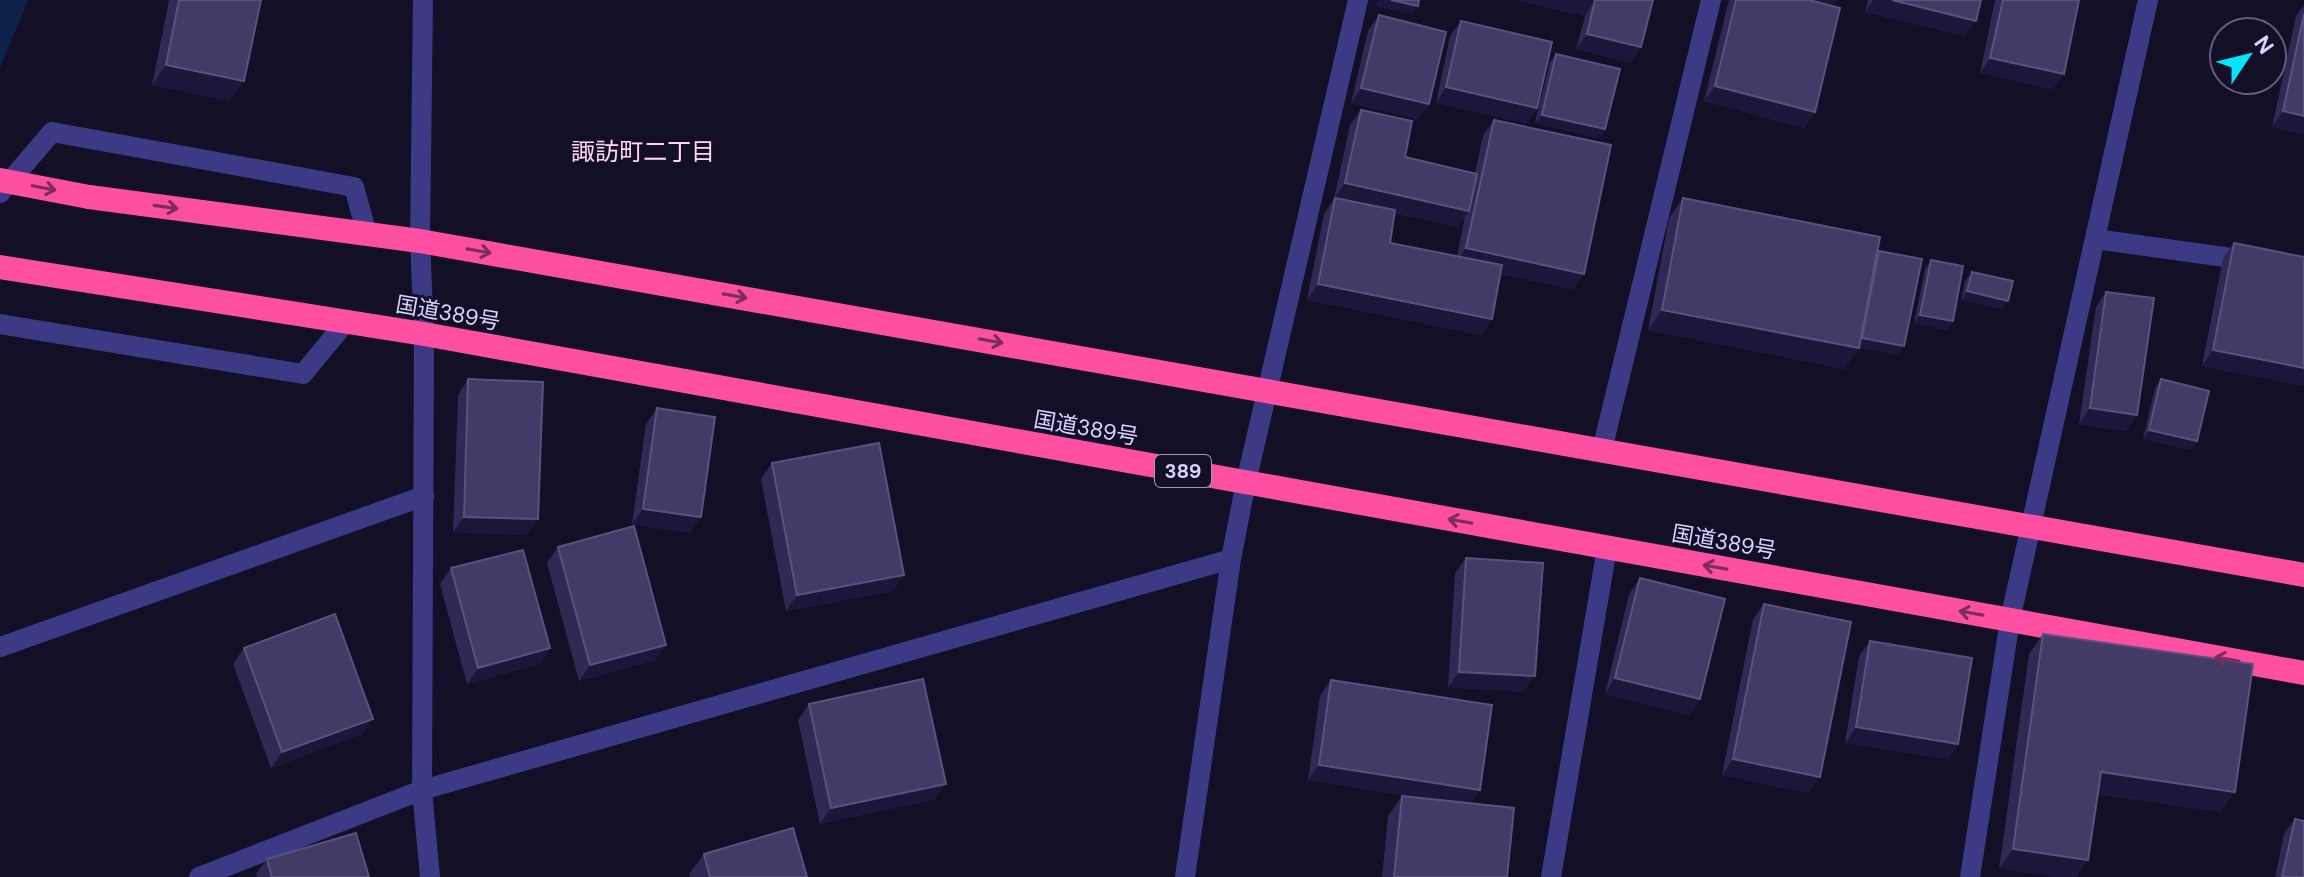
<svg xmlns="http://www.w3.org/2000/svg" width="2304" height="877" font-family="'DM Sans','Noto Sans JP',sans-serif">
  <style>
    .water { fill: #0c2248 }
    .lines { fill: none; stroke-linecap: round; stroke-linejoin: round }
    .minor { stroke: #3d3a85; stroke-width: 20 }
    .highway { stroke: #ff4fa3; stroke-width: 24 }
    .highway-bridge { stroke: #ff4fa3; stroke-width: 24 }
    .wall { fill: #312854; fill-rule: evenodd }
    .shaded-wall { fill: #1d163a }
    .building { fill: #433a66; stroke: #5a527e; stroke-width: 2 }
    .oneway { stroke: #7d2c5e }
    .labels { text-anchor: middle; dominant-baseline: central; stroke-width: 6; stroke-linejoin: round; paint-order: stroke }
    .shield { fill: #130f26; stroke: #9e99be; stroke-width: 2 }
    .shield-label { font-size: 20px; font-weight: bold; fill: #d9d4ff }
    .street-label { font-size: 22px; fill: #d9d4ff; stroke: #130f26 }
    .neighbourhood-label { font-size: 24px; fill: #ffd6f0; stroke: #130f26 }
  </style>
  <rect width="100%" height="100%" fill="#130f26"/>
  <path class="water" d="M0,0h28l-28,68z"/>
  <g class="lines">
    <path class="minor" d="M423,0l-3,241 4,93 -2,456 8,87
      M0,193l52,-61 302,55 13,47
      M2095,239l209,29
      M0,324l303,50 42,-51
      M1602,450l109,-450
      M0,647l424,-151
      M199,877l223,-87 809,-231
      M1185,877l46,-318 15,-77 112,-482
      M1551,877l56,-329
      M1970,877l40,-257 138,-620"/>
    <path class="highway" d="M89,197l331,44 1884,334
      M0,267l424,67 1880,339"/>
    <path class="highway-bridge" d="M0,180l89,17"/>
  </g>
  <path class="wall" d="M169,0h92l-31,101 -78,-16z
    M1518,0h135l-12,47 -11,16 -54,-14 9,-33z
    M1729,0h109l-5,6 -18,106 -11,16 -100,-27z
    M1868,0h113l-16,36 -100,-24z
    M1995,0h84l-26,89 -73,-16z
    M2304,5v129l-32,-7 24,-111z
    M1379,15l50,89 -11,15 -67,-16 17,-72z
    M1461,21l76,87 -11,15 -90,-20 14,-67z
    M1556,54l49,75 -6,9 -64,-15 15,-61z
    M1361,110l44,47 70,16 8,-38 11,-15 90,154 -11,15 -72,-15 -9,45 -11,16 -174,-35 17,-86 10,-15 16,-74zM1395,213l63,14 7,-11 -8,40 -67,-13z
    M1683,198l194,55 27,93 -6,9 -39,-8 -15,22 -196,-39 21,-112z
    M2234,243l70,14v129l-102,-20 21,-108z
    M1931,260l22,61 -6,9 -33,-7 11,-54z
    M1972,272l30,37 -41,-9 4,-19z
    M2106,292l20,139 -47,-7 17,-117z
    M468,379l59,156 -74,-3 5,-137z
    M2161,379l30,71 -48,-11 12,-51z
    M657,408l33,125 -58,-9 14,-100z
    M772,463l132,112 -11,16 -107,20 -25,-132z
    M558,547l97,113 -76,21 -32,-118z
    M1466,558l58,134 -76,-5 7,-114z
    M451,568l99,80 -10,16 -73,20 -27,-100z
    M1640,578l60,121 -11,16 -84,-21 24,-100z
    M1764,604l45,189 -87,-18 31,-156z
    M2043,634l178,178 -123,-18 -99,75 30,-215z
    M1870,641l88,103 -11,15 -102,-16 14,-87z
    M244,648l118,86 -91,34 -38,-104z
    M1331,680l139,123 37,74h-125l6,-61 14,-20 15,1 -109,-17 12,-84z
    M809,704l126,95 -115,25 -22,-104z
    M2295,819l9,58h-29l9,-43z
    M704,854l103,23h-117l-1,-3z
    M267,859l102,18h-112l-1,-3z"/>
  <path class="shaded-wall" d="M1379,0h12l27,6 -6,9 -38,-9z
    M1518,0h77l-10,16z
    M1807,0h31l-5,7z
    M1873,0h19l84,21 -11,15 -100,-24z
    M1587,34l54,13 -11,16 -54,-14z
    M1990,58l74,16 -11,15 -73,-16z
    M166,65l78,16 -14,20 -78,-16z
    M1715,86l100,26 -11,16 -100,-27z
    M1446,87l91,21 -11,15 -90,-20z
    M1361,88l68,16 -11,15 -67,-16z
    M2283,111l21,5v18l-32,-7z
    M1542,115l63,14 -6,9 -64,-15z
    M1345,183l124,28 -11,16 -124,-28z
    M1466,248l118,26 -11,15 -118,-25z
    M1318,284l174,35 -11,16 -174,-35z
    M1967,291l41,10 -6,8 -41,-9z
    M1662,310l197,38 -15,21 -196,-39z
    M1920,315l33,6 -6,9 -33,-7z
    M1862,338l42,8 -6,9 -42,-9z
    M2213,350l91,18v18l-102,-20z
    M2090,408l47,7 -11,16 -47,-7z
    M2149,430l48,11 -6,9 -48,-11z
    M643,509l58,8 -11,16 -58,-9z
    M464,517l74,2 -11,16 -74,-3z
    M904,575l-11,16 -107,20 11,-16z
    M666,645l-11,15 -76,21 11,-16z
    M550,648l-10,16 -73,20 11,-16z
    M1459,672l76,4 -11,16 -76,-5z
    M1615,678l85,21 -11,16 -84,-21z
    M373,719l-11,15 -91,34 11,-16z
    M1856,727l102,17 -11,15 -102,-16z
    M1733,759l87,18 -11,16 -87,-18z
    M1319,765l161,25 -11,15 -161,-25z
    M2101,772l134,20 -14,20 -134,-20z
    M946,784l-11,15 -115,25 11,-16z
    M2013,849l75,11 -12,17h-21l-56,-8z"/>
  <path class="building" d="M179,0h82l-17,81 -78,-16z
    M1391,0h28l-1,6z
    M1594,0h59l-12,47 -54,-13 8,-34z
    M1736,0h73l31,8 -25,104 -100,-26z
    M1892,0h89l-5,21z
    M2003,0h76l-15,74 -74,-16z
    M2304,14v102l-21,-5z
    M1379,15l67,17 -17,72 -68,-16z
    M1461,21l91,21 -15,66 -91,-21z
    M1556,54l64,15 -15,60 -63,-14z
    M1361,110l51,11 -7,36 72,17 -8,37 -124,-28z
    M1494,120l117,25 -27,129 -118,-26z
    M1335,198l60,12 -5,33 112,22 -10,54 -174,-35z
    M1683,198l197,39 -21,111 -197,-38z
    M2234,243l70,14v111l-91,-18z
    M1879,251l43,8 -18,87 -42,-8z
    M1931,260l32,6 -10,55 -33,-6z
    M1972,272l41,9 -5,20 -41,-10z
    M2106,292l48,6 -17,117 -47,-7z
    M468,379l75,3 -5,137 -74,-2z
    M2161,379l48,12 -12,50 -48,-11z
    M657,408l58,9 -14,100 -58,-8z
    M879,443l25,132 -107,20 -25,-132z
    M634,526l32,119 -76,20 -32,-118z
    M523,550l27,98 -72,20 -27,-100z
    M1466,558l77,5 -8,113 -76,-4z
    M1640,578l85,21 -25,100 -85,-21z
    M1764,604l87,18 -31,155 -87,-18z
    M335,614l38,105 -91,33 -38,-104z
    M2043,634l210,30 -18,128 -134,-20 -13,88 -75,-11z
    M1870,641l102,17 -14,86 -102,-17z
    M923,679l23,105 -115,24 -22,-104z
    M1331,680l161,25 -12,85 -161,-25z
    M1402,796l112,12 -7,69h-113z
    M2295,819l9,2v56h-22z
    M793,828l14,49h-97l-6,-23z
    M356,833l13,44h-97l-5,-18z"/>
  <defs><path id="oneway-shaft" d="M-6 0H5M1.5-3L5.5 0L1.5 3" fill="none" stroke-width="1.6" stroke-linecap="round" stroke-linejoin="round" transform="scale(2)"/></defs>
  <g class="oneway">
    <use href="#oneway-shaft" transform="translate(44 188) rotate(11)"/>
    <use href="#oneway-shaft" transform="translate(166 207) rotate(8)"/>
    <use href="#oneway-shaft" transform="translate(479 251) rotate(10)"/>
    <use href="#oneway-shaft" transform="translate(735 296) rotate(10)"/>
    <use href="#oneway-shaft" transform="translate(991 341) rotate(10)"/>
    <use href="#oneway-shaft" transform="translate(1460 521) rotate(-170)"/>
    <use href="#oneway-shaft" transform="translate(1715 567) rotate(-170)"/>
    <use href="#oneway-shaft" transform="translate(1971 613) rotate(-170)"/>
    <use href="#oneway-shaft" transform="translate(2227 659) rotate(-170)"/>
  </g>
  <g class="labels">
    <rect class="shield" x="1155" y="455" width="56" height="32" rx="6"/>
    <g class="shield-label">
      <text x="1183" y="471">389</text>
    </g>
    <g class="street-label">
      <text transform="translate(448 313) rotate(10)">国道389号</text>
      <text transform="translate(1086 428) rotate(10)">国道389号</text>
      <text transform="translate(1724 542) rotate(10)">国道389号</text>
    </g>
    <g class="neighbourhood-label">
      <text x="643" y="151">諏訪町二丁目</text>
    </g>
  </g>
  <g transform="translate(2248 56) rotate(55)"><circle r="38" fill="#130f26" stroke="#625e7d" stroke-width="2"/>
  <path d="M0-6L14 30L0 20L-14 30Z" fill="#00e5ff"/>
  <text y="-12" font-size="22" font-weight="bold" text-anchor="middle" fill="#d9d4ff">N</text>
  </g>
</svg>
